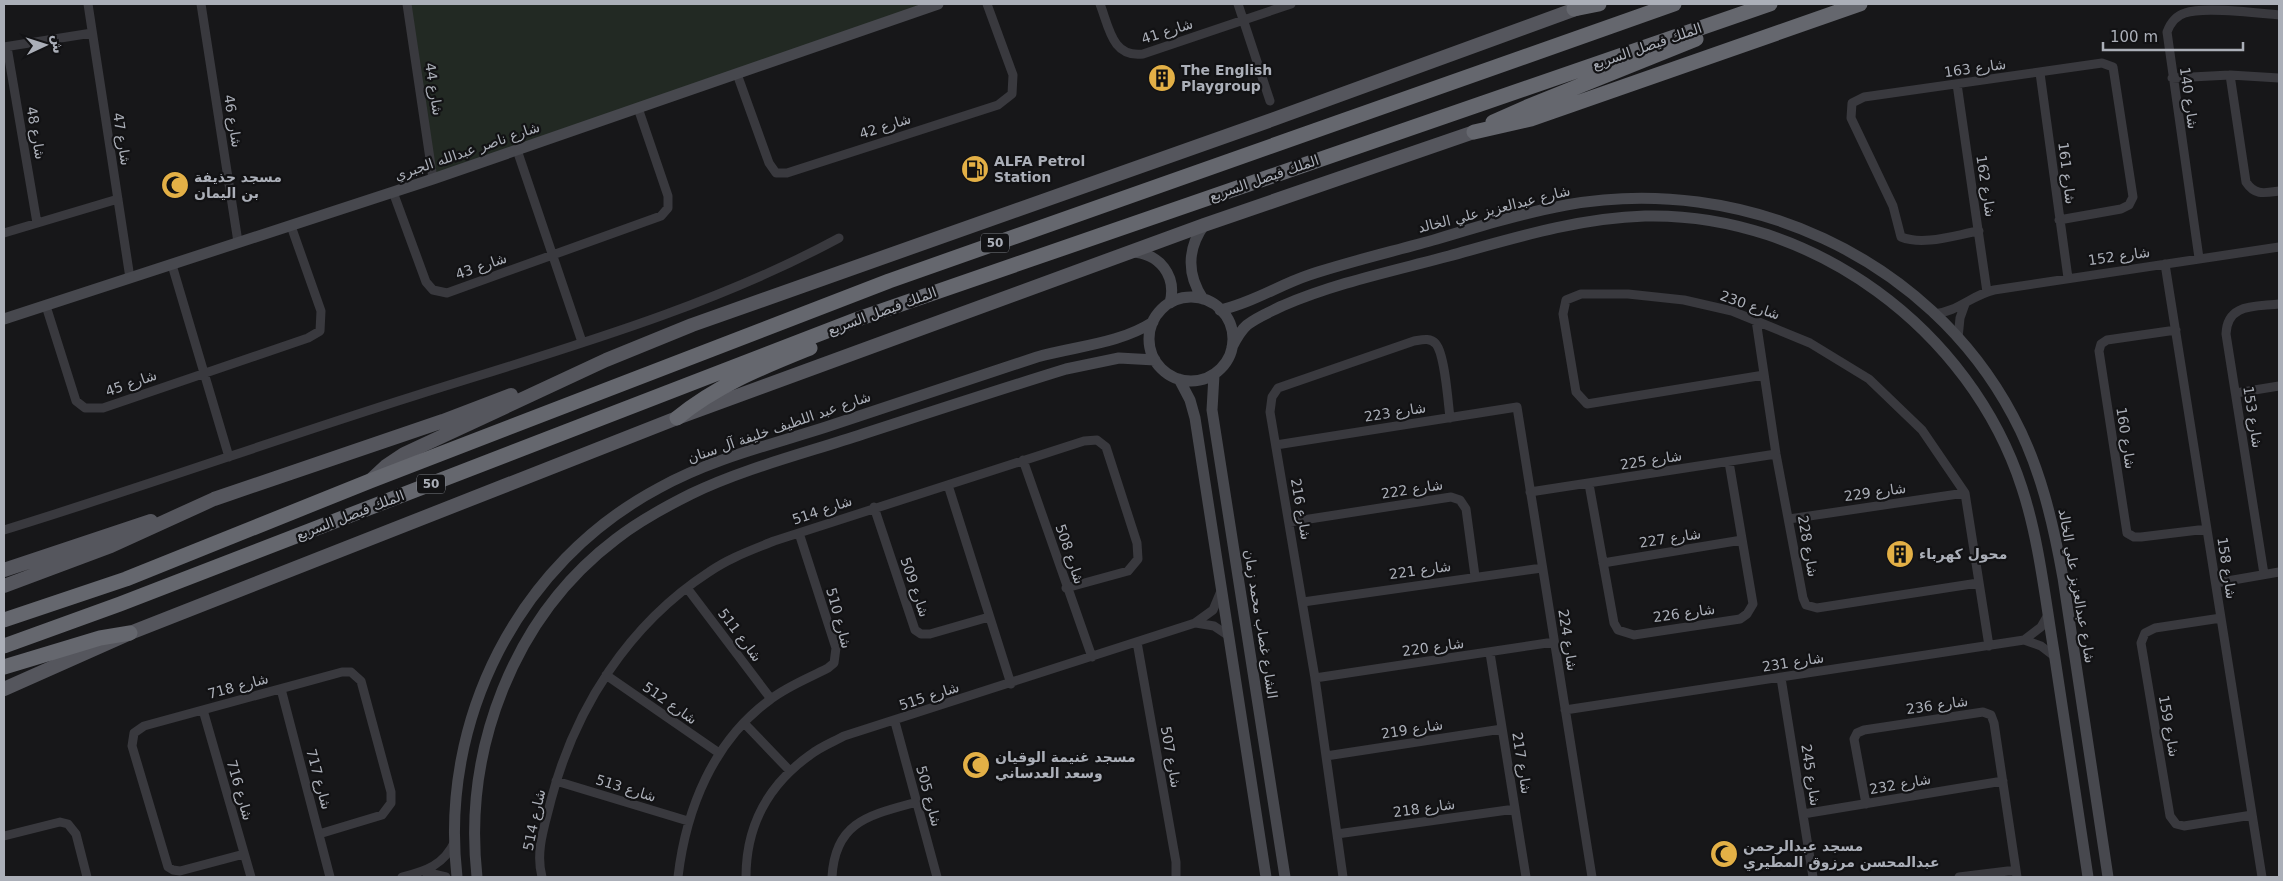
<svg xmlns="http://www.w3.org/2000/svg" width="2283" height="881" font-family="'DejaVu Sans','Noto Sans Arabic',sans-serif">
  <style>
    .green { fill: #222923 }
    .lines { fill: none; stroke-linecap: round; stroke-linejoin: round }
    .street { stroke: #39393e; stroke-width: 9 }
    .secondary { stroke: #47484e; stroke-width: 11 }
    .primary { stroke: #55565d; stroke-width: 14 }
    .highway { stroke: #65676e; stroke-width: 15 }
    .labels { text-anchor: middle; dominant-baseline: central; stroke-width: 4.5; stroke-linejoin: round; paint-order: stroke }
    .shield { fill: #121214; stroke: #7d8087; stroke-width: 1 }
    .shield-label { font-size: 12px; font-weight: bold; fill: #abafb8 }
    .street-label { font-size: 14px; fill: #abafb8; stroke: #121214 }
    .poi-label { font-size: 14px; font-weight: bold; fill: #abafb8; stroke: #121214; text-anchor: start }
  </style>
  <rect width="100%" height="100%" fill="#171719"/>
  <path class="green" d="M407,4h531l-505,175z"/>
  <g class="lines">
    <path class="street" d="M88,4l42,274
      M201,4l37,238
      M407,4l26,175
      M1100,4c9,23 12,54 43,50l148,-50
      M1238,4l32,97
      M4,47l88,-14
      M7,47l30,176
      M2040,73l28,205
      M737,74l32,89 7,10h11l211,-68 14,-11 1,-19 -26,-71
      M2230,75l16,107c9,14 19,11 33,9
      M2172,78l58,-3 49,3
      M1957,84l30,208
      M517,150l65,192
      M393,192l33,90 7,8 14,3 214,-77 7,-8v-12l-30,-88
      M1979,231c-24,4 -55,15 -78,6l-8,-31 -42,-88 1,-15 12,-6 238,-34 11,4 20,130 -4,8 -8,4 -62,11
      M4,233l114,-34
      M2199,258l-32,-226c3,-8 8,-16 18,-19 19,-7 73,0 94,2
      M2165,264l97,613
      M172,265l57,192
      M46,306l30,95 9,7h18l205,-70 12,-7 1,-20 -30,-85
      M1934,314c23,-2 38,-19 60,-24l285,-43
      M1756,320l20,134 27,144 3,7 11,3 161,-25
      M2176,330l-69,10 -6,4 -2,7 28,182 7,4h7l66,-8
      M1958,338l2,-20 5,-14
      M1764,375l-177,29 -11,-12 -13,-78 3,-14 15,-6h47l56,6 48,11 78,32 59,36 53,51 43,63 24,153
      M2236,393l43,-7
      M1276,445l241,-38 75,470
      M1023,460l69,197
      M1589,484l25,139 4,7 16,5 106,-16 7,-5 6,-10 -24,-142
      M948,485l63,199
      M1530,492l246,-38
      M874,507l41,123 6,4h9l59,-17
      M1789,519l176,-26
      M1290,522l161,-25 9,3 6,9 9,67
      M4,530c137,-42 273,-91 410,-134 142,-45 294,-87 425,-158
      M1603,563l139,-23
      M2264,574l-38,-240c1,-31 29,-27 53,-30
      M2216,583l63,-11
      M687,588l84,111
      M1303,602l239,-34
      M2221,618l-66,10 -10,5 -4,10 29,173 6,8 8,2 68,-11
      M1196,623l18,3 15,10
      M2024,640l17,6 13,10
      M1137,642l39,220v15
      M1490,653l36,224
      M606,675l113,78
      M1315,678l239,-36
      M1781,678l32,199
      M281,689l49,188
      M203,710l48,167
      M1565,710l459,-70 17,-13 7,-12
      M895,722l42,155
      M744,723l46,48
      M1326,756l176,-27
      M556,781l132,40
      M1866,804l-12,-65 3,-6 7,-3 119,-18 8,3 3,8 23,154
      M1803,814l200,-33
      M1337,834l178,-25
      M4,836l56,-14 8,2 8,10 11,43
      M244,854l-64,17 -7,-1 -5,-3 -36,-121 2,-13 10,-7 198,-54h9l10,9 30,111v11l-9,12 -63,19
      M425,872l21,5
      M402,877c24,-6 42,-12 53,-36
      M542,877c-7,-26 3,-52 9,-77 24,-92 78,-176 158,-228 20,-14 43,-22 65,-31l310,-100 13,-1 9,7 31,96 1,16 -10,12 -62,17
      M678,877c8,-68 35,-136 93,-178 17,-13 38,-21 57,-31l6,-5 2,-15 -37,-115
      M746,877c0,-52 22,-92 64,-122 10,-8 23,-13 34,-19l351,-113 18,-13 8,-19
      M832,877c3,-56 38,-62 85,-75
      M1343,877l-28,-199 -45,-266 2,-15 6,-9 136,-47c7,-1 16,-4 22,3 9,11 12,58 14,74
      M1959,877l57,-7"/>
    <path class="secondary" d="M1131,252c29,1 46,24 39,51
      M1149 339a42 42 0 1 1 84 0a42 42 0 1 1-84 0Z
      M1203,299c-16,-24 -16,-50 1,-74
      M1220,310c32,-7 59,-25 89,-35 42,-14 86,-24 128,-36 43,-13 86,-26 129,-34 176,-32 362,51 447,211 27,50 40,106 50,162l45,299
      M4,319l429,-140 505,-175
      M1232,347c4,-8 8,-16 15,-22 10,-8 23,-13 35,-19 53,-23 111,-35 167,-50 65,-18 129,-38 196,-40 167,-4 326,114 377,272 17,52 23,110 32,164 11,75 23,150 34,225
      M1214,375l-2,35 73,467
      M1179,379l11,21 5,18 71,459
      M457,877c-18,-157 61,-314 202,-389 52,-29 111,-43 167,-61 71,-23 141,-47 211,-70 39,-11 82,-13 116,-35
      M477,877c-14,-127 36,-260 139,-338 23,-18 49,-32 75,-45 54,-26 115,-41 172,-60 68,-22 135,-44 203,-65l53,-11 36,2"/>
    <path class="primary" d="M371,480l15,-14 18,-12 202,-94 86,-35 582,-206 310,-113
      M4,570l147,-49
      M4,586l107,-40 103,-47 229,-78 68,-26
      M4,689l126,-56 547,-215 527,-193 270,-93"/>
    <path class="highway" d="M1574,9l25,-5
      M1493,122l34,-15 169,-68
      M1474,132l57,-13 329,-115
      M677,418c40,-33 86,-51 133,-70
      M4,620l122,-41 244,-98 519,-200 785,-277
      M4,646l116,-42 738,-285 912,-315
      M4,667l96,-29 30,-5"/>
  </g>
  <defs>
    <g id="building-disc" transform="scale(1.4375)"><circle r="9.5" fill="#e3b046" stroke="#121214"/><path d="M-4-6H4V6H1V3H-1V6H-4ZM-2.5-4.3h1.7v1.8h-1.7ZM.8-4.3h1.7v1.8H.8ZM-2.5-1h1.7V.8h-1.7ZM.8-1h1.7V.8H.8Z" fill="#111"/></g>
    <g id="fuel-disc" transform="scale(1.4375)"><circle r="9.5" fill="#e3b046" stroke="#121214"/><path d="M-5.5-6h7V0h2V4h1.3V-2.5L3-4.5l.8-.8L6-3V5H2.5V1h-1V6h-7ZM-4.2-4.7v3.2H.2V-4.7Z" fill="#111"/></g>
    <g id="mosque-disc" transform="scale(1.4375)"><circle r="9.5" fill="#e3b046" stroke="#121214"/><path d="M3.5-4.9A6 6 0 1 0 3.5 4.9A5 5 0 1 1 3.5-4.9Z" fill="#111"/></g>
  </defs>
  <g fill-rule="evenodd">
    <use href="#building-disc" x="1162" y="78"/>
    <use href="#fuel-disc" x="975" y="169"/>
    <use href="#mosque-disc" x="175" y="185"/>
    <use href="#building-disc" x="1900" y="554"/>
    <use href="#mosque-disc" x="976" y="765"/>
    <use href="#mosque-disc" x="1724" y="854"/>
  </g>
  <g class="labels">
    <g class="shield">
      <rect x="981" y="233.5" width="28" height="19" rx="4"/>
      <rect x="417" y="474.5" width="28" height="19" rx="4"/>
    </g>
    <g class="shield-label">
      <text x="995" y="243">50</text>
      <text x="431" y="484">50</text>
    </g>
    <g class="street-label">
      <text transform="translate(1167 31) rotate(-18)">شارع 41</text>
      <text transform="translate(1647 46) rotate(-19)">الملك فيصل السريع</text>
      <text transform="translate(1975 68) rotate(-8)">شارع 163</text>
      <text transform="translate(434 89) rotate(81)">شارع 44</text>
      <text transform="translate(2189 98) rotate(82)">شارع 140</text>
      <text transform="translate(233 121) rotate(81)">شارع 46</text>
      <text transform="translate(885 126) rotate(-18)">شارع 42</text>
      <text transform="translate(36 133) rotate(80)">شارع 48</text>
      <text transform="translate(122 139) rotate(81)">شارع 47</text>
      <text transform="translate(467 151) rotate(-19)">شارع ناصر عبدالله الجبري</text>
      <text transform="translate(2067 173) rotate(83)">شارع 161</text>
      <text transform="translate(1264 178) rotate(-19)">الملك فيصل السريع</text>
      <text transform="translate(1986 186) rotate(81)">شارع 162</text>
      <text transform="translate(1494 209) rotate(-14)">شارع عبدالعزيز علي الخالد</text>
      <text transform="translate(2119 256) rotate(-8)">شارع 152</text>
      <text transform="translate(481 266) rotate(-19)">شارع 43</text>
      <text transform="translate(1750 305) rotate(19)">شارع 230</text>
      <text transform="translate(882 311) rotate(-20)">الملك فيصل السريع</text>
      <text transform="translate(131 383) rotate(-19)">شارع 45</text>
      <text transform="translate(1395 412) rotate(-9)">شارع 223</text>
      <text transform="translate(2253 417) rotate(81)">شارع 153</text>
      <text transform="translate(779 427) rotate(-19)">شارع عبد اللطيف خليفة آل سنان</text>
      <text transform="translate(2126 438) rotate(81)">شارع 160</text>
      <text transform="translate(1651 460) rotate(-9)">شارع 225</text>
      <text transform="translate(1412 489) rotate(-9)">شارع 222</text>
      <text transform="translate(1875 492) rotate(-8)">شارع 229</text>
      <text transform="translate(1301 509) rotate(80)">شارع 216</text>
      <text transform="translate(822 510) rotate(-19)">شارع 514</text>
      <text transform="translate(350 515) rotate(-21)">الملك فيصل السريع</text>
      <text transform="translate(1670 538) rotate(-9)">شارع 227</text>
      <text transform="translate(1808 546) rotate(80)">شارع 228</text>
      <text transform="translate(1070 554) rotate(71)">شارع 508</text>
      <text transform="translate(2227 568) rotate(81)">شارع 158</text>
      <text transform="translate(1420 570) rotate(-8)">شارع 221</text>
      <text transform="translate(2077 586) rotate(80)">شارع عبدالعزيز علي الخالد</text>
      <text transform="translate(915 587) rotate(71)">شارع 509</text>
      <text transform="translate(1684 613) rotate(-8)">شارع 226</text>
      <text transform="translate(839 618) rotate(75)">شارع 510</text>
      <text transform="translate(1261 624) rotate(81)">الشارع غصاب محمد زمان</text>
      <text transform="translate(740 635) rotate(53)">شارع 511</text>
      <text transform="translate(1568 640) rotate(81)">شارع 224</text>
      <text transform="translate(1433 647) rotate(-8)">شارع 220</text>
      <text transform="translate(1793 662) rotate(-9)">شارع 231</text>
      <text transform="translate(238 686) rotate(-15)">شارع 718</text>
      <text transform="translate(929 696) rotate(-18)">شارع 515</text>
      <text transform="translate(670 703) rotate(35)">شارع 512</text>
      <text transform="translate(1937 705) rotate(-8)">شارع 236</text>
      <text transform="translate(2169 726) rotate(80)">شارع 159</text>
      <text transform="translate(1412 729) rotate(-9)">شارع 219</text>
      <text transform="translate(1171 757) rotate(80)">شارع 507</text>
      <text transform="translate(1522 763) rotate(81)">شارع 217</text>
      <text transform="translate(1811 775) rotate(81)">شارع 245</text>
      <text transform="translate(319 779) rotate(75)">شارع 717</text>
      <text transform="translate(1900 784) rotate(-10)">شارع 232</text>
      <text transform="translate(626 788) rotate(17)">شارع 513</text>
      <text transform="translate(240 790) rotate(74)">شارع 716</text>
      <text transform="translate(929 796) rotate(75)">شارع 505</text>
      <text transform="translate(1424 808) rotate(-8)">شارع 218</text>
      <text transform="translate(534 820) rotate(-78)">شارع 514</text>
    </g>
    <g class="poi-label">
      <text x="1181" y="70">The English<tspan x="1181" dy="16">Playgroup</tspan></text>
      <text x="994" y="161">ALFA Petrol<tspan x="994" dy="16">Station</tspan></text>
      <text x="194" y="177">مسجد حذيفة<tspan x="194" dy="16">بن اليمان</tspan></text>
      <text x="1919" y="554">محول كهرباء</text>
      <text x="995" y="757">مسجد غنيمة الوقيان<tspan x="995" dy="16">وسعد العدساني</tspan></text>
      <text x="1743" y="846">مسجد عبدالرحمن<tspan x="1743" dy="16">عبدالمحسن مرزوق المطيري</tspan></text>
    </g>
  </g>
  <rect width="2283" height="881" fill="none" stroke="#abafb8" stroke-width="10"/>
  <g transform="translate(45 45) rotate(86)" stroke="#121214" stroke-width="4" paint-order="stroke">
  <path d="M0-4L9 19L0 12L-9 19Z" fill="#abafb8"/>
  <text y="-8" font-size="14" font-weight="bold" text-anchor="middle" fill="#abafb8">ش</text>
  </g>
  <path d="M2103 42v8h140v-8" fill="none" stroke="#abafb8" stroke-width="2.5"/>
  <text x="2110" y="42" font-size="15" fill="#abafb8" stroke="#121214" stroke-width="4" paint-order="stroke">100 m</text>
</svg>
